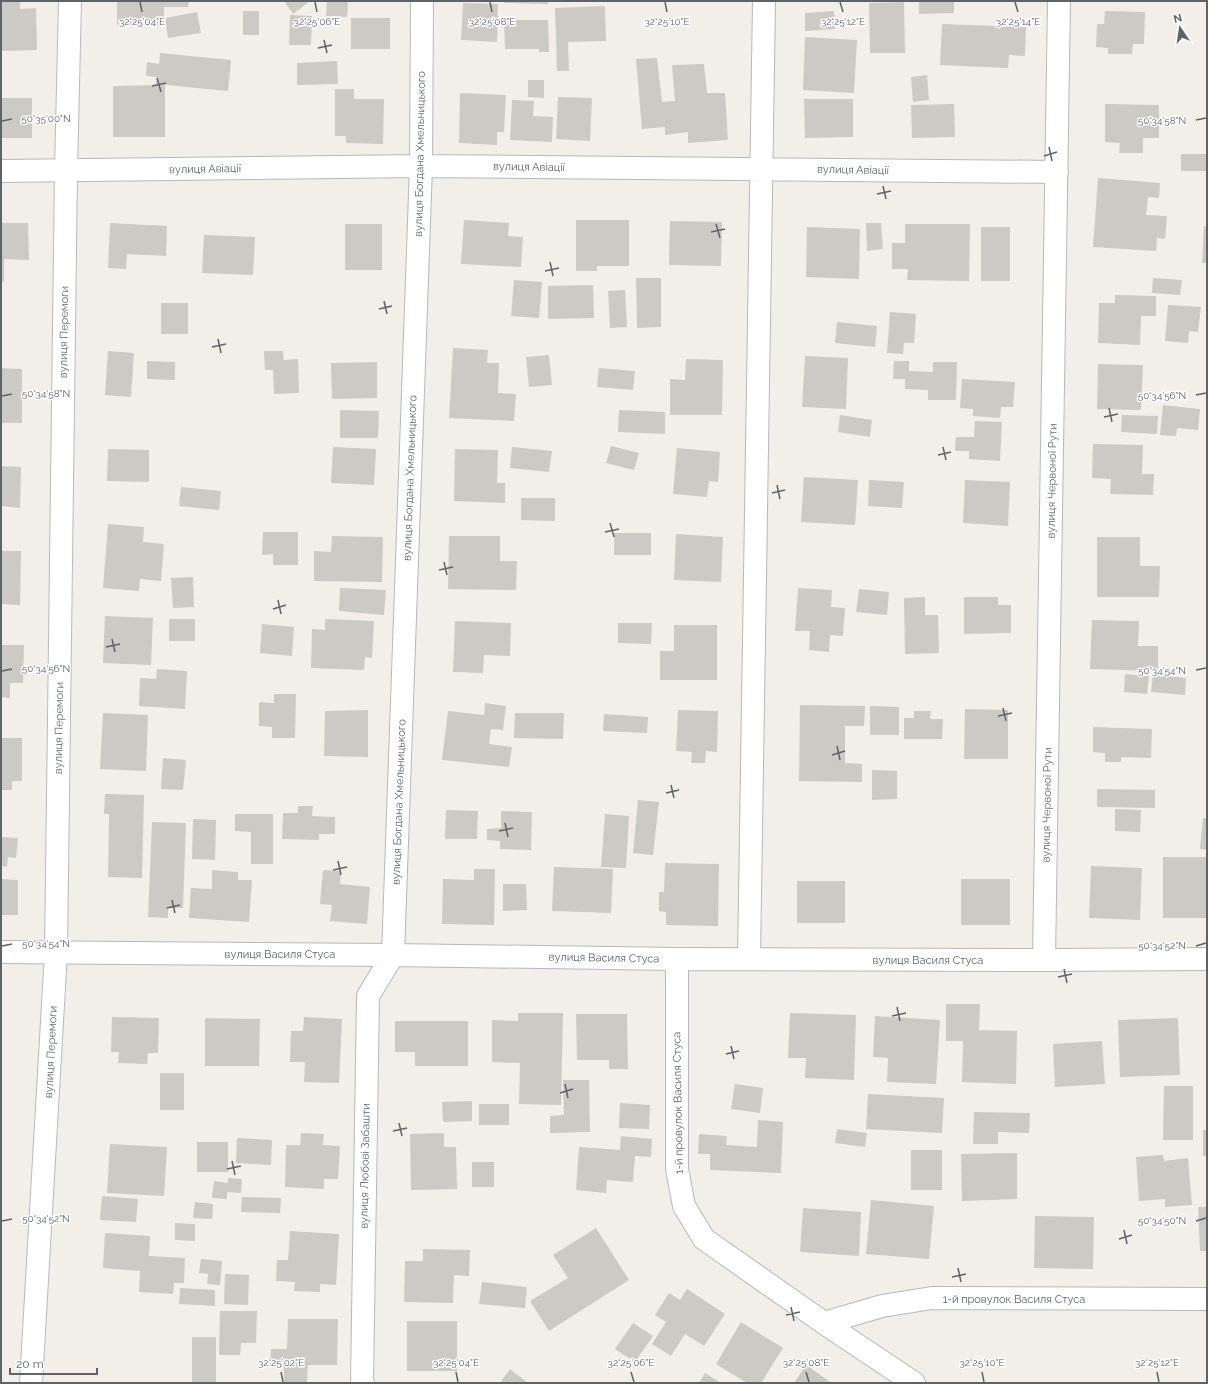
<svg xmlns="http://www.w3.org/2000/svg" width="1208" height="1384" font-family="Raleway,sans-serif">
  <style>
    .building { fill: #cccac5 }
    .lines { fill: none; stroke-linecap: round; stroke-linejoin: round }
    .street-casing { stroke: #b5b8bc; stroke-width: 24 }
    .secondary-casing { stroke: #b6babf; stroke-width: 24 }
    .street { stroke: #fff; stroke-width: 22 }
    .secondary { stroke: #fff; stroke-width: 22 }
    .ticks { fill: none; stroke: #5f6368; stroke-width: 1.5 }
    .labels { text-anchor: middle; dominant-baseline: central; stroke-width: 3; stroke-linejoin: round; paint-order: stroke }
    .street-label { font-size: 11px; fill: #5f6368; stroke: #fff }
    .ticks-label { font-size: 10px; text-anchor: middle; fill: #5f6368; stroke: #fff; stroke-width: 3; stroke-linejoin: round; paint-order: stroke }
  </style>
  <rect width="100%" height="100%" fill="#f1efe8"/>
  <path class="building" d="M1,1h19v8l16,-1 1,42 -36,1z
    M117,1h72l-1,6h-24v19l-47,-1z
    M284,1h26l-17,13z
    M327,1l21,1 -1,15 -21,-1z
    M504,1h44v3l-44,-1z
    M919,1h35v12l-35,1z
    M904,2l1,51h-35l-1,-50z
    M463,3l35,1 -1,38 -36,-2z
    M605,6l1,35 -38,1 1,29h-12l-2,-63z
    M243,11h16v24h-16z
    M834,11l1,18 -30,2v-18z
    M1105,11l40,1 -1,32h-11l-1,10h-24v-6l-12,-1 1,-23h7z
    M197,12l4,21 -33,5 -3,-20z
    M290,15l22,1 -1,29h-22z
    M351,18h39v31h-39z
    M504,20h44l1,32h-10v-3h-34z
    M942,24l84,3 -1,29 -16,-1 -1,13 -68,-3z
    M805,37l52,3 -3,53 -51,-3z
    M160,53l71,7 -3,31 -72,-7 1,-7 -11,-1 1,-14 12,2z
    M657,58l5,44 13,-1 -3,-36 32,-1 3,29h18l3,47 -40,3v-11l-23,3v-8l-23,2 -6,-70z
    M337,61l1,23 -41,1v-22z
    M927,75l2,25 -16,2 -2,-25z
    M528,80h16v18l-16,-1z
    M165,85v52h-52v-51z
    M335,89h19v10h30l-1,45 -37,-1v-7h-11z
    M460,93l46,2 -2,37h-7v13l-38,-2z
    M558,97l34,1 -2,43 -34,-2z
    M1,98h31v40h-31z
    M804,99h49v38l-48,1z
    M512,100l22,1 -1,15 20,1 -1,25 -42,-2z
    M954,104l1,33 -43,1 -1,-33z
    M1105,104l54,1v33h-16v15h-24l1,-10 -15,-1z
    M1181,154h26v17h-26z
    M1098,178l62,5 -1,15 -11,-1 -2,18 21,1 -2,23 -8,-1 -1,13 -63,-4z
    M464,220l45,3 -1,13 15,1 -2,30 -60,-3z
    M576,220h53v46h-32v5h-21z
    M670,221l52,1 -1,44 -52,-1z
    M1,223h27l1,37 -25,-1v23h-3z
    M110,223l57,3 -1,30 -39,-2 -1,15 -18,-1z
    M866,223h15l2,26 -16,2z
    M345,224h37v46h-37z
    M905,224h65l-1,57 -62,-1 1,-11h-16v-26h13z
    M1204,226l3,1v36h-5z
    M807,227l53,2 -1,50 -53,-2z
    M981,227h29v54h-29z
    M204,235l51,2 -2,38 -51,-2z
    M636,278h25v49l-24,1z
    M1153,278l29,2 -2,15 -28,-2z
    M514,280l28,2 -3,36 -28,-2z
    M593,285l1,33 -46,1v-33z
    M625,290l2,37 -17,1 -2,-37z
    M1115,295l41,1v20h-15l-1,29 -42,-2 1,-40h16z
    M161,303h27v31h-27z
    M1168,305l33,2 -3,25 -9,-1 -1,12 -23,-2z
    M890,312l26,2 -2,29h-10l-1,11 -16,-1z
    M837,322l40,4 -2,21 -40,-4z
    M453,348l35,2 -1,13h12l-1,30 18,1 -2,27 -65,-3z
    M108,351l26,2 -3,44 -26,-2z
    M264,351h19l1,9 14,-1 1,34 -25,1 -1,-24h-8z
    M549,355l3,30 -23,2 -3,-30z
    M805,356l43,2 -2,51 -44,-2z
    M686,359l37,1 -1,55h-52v-36l15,1z
    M147,361l28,1v18l-28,-1z
    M894,361h15v10l24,1v-10h24l-1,38h-28v-10l-23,-1v-10h-12z
    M377,362v36l-45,1 -1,-36z
    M1098,364l45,1 -2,45 -44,-1z
    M1,368l21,1v54h-21z
    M599,368l36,3 -2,19 -36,-3z
    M962,379l53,3 -2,25h-12l-1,11 -27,-2v-7l-13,-1z
    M1163,405l37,4 -2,21 -21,-2 -1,8 -16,-1z
    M340,410l39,1 -1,27h-38z
    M619,410l46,2v22l-47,-2z
    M840,415l32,5 -2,17 -32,-5z
    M1122,415l36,1 -1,18 -36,-2z
    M975,421l27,1 -2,39 -31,-2v-8h-14l1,-14h18z
    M1093,444l50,1 -1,29h12l-1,21 -43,-1 1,-15 -19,-1z
    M611,446l28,7 -5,17 -28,-7z
    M333,447l43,2 -2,36 -43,-2z
    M512,447l40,4 -3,21 -39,-4z
    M677,448l43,4 -2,30 -9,-1 -2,16 -34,-3z
    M108,449l41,1v32l-42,-1z
    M455,449l43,1 -1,33h8v20l-51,-2z
    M1,466l20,1 -1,41 -19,-2z
    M804,477l54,3 -3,45 -54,-3z
    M869,480l35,2 -2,26 -34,-2z
    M965,480l45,2 -2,44 -45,-3z
    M181,487l40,4 -2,19 -40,-4z
    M521,498h34v23l-34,-1z
    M108,524l36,3 -1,15 21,2 -3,37 -21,-2 -1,12 -36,-3z
    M263,532h35v33h-25v-11l-11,1z
    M614,533h37v22h-37z
    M676,534l47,3 -2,45 -47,-2z
    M332,536l51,1 -1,45 -68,-1v-30l17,1z
    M449,536h51v25h17l-1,29 -68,-1z
    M1097,537h43v29h20l-1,31h-62z
    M1,551h20l-1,54 -19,-1z
    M193,577l1,30 -21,1 -2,-30z
    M340,588l46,2 -2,25 -45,-4z
    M798,588l34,2 -1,17 14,1 -2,28 -13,-1 -1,17 -20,-2 1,-19h-15z
    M859,589l30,3 -2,23 -31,-3z
    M925,597v18h13l1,38 -34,1 -1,-56z
    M964,597h34v8h13v28l-47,1z
    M105,616l48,2 -2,47 -48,-2z
    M169,619h26v22h-26z
    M325,619l49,2 -2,37 -7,-1 -1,13 -53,-2 1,-39 13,1z
    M1092,620l47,1 -1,25h20v25l-68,-2z
    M455,621l56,2 -1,33 -26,-1 -1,18 -30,-1z
    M618,623h34l-1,21 -33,-1z
    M262,624l32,3 -2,29 -32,-3z
    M674,625h43v55h-57v-29h14z
    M1,645h23l-1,38h-13v15l-9,-1z
    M157,669l30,2 -2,38 -46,-3 1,-28 16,1z
    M1125,674l24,2 -2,18 -23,-2z
    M1153,674l33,4 -1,17 -34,-3z
    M274,694h22l-1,44h-23v-11l-13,-1v-24l15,1z
    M485,703l21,3 -3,24 -12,-1 -2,15 23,3 -3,20 -67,-7 6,-49 36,4z
    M800,705l65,1 -1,20h-19v37l17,1v18l-63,-1z
    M870,706l29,1v28h-29z
    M965,709l43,1v49h-44z
    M368,710v47l-44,-1 1,-45z
    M678,710l40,1 -1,41 -11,-1 -1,12h-14l1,-11 -16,-1z
    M914,711h17l-1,8h13l-1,20h-38v-21h10z
    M103,713l45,2 -2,56 -46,-2z
    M515,713h49l-1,26 -49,-1z
    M604,714l44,3 -1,16 -44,-2z
    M1093,727l59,2 -1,29 -30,-1v5h-16v-9l-12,-1z
    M1,738h21v43h-10v9h-11z
    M163,758l23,2 -3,30 -22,-1z
    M872,770l25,1v28l-25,1z
    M1097,789l58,1v18l-58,-1z
    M105,794l39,1 -2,83 -34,-1 1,-63h-5z
    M638,800l21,2 -6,53 -20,-2z
    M298,806h15l-1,10 23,1v17h-16v6l-37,-1 1,-26h15z
    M1115,809l26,1 -1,22 -25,-1z
    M446,810l32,1 -1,28h-32z
    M501,811l31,1 -1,38 -31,-1v-8l-13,-1v-11l14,-1z
    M235,814h38v50h-22v-32l-16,-1z
    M605,814l24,2 -3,52 -25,-1z
    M1203,818l4,1v31l-7,-1z
    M193,819l23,1 -1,40 -23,-1z
    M152,822l34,1 -3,85h-15v10l-20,-1z
    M1,837l17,1 -2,20 -8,-1 -1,10 -6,-1z
    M1163,857h44v61h-44z
    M665,863l54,1 -1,62 -52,-1v-13l-7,-1v-19h5z
    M1091,866l51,2 -2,52 -51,-2z
    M554,867l59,2 -2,44 -59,-2z
    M474,869h21l-1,56 -52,-1 1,-45 31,1z
    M212,870l26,2v8h14l-3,42 -60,-4 2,-30 21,1z
    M323,870l18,1 -1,13 30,3 -3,37 -37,-3 2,-16 -12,-1z
    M1,879l17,1v35h-17z
    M961,879h49v46h-49z
    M797,881h48v42h-48z
    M503,884h23l1,26 -24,1z
    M946,1004h34l-1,26 38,1 -1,53 -54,-2 1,-41h-17z
    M518,1013h45l-2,92 -42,-1 1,-41 -28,-1v-42l26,1z
    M790,1013l66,2 -2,65 -49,-2 1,-20h-18z
    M576,1014h51l1,55h-19v-9h-32z
    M875,1016l65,4 -4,64 -49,-2 1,-24 -15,-1z
    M112,1017l47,1 -1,35h-10l-1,11 -29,-1 1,-11h-8z
    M304,1017l38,2 -3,64 -35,-1 1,-20h-15l1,-31h12z
    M205,1018l55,1 -1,47h-54z
    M1178,1018l2,57 -60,2 -2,-57z
    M395,1021h73v45h-53v-14h-20z
    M1102,1041l3,43 -50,3 -2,-43z
    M160,1073h24v37h-24z
    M563,1080h26l1,52 -40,1v-17l14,-1z
    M735,1084l28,4 -3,25 -29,-4z
    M1164,1086h29v54h-30z
    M868,1094l76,4 -2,35 -76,-4z
    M472,1101v20l-29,1 -1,-20z
    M620,1103l30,2 -1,24 -30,-1z
    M479,1104h30v21h-30z
    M974,1112l56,1 -1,20 -31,-1v12h-25z
    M758,1120l25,2 -2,51 -71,-3v-16h-12l1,-20 28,2 -1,9 31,2z
    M837,1129l30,4 -2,14 -30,-4z
    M1203,1130h4v26h-4z
    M301,1133l23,1 -1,11 17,1 -2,33h-14v10l-39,-2 1,-42h14z
    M444,1133v14h12l1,42 -46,1 -1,-56z
    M621,1136l31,3 -1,18 -16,-1 -2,26 -26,-2 -1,13 -30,-3 3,-43 41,3z
    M237,1138l35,2 -1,25 -35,-2z
    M197,1142h31v30h-31z
    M110,1144l57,3 -3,49 -57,-3z
    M911,1150h31v40h-31z
    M1017,1153v46l-55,2 -1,-47z
    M1163,1155l1,6 24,-3 4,47 -27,2v-8l-26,2 -3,-44z
    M472,1162h22v25h-22z
    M228,1178l14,1 -1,14 -14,-1v7l-15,-1 2,-17 14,2z
    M102,1196l36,3 -2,23 -36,-2z
    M242,1197l39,1 -1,15 -39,-1z
    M871,1200l63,6 -5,53 -63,-5z
    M195,1202l18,2 -1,15 -19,-1z
    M1198,1207h9v44h-7z
    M803,1208l58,4 -2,44 -59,-4z
    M1035,1216l59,1 -1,52 -59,-1z
    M175,1223l20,1v17l-20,-1z
    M596,1228l33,52 -80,51 -19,-30 38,-23 -15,-23z
    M290,1231l49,3 -3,51 -16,-1v8l-26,-1 1,-9 -19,-1 1,-21h11z
    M105,1233l45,3 -1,20 36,2 -1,25h-10l-1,11 -34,-2 1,-21 -37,-3z
    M423,1249l47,1 -1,26 -15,-1 -1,28 -49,-1 1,-41h18z
    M201,1259l21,2 -2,24 -13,-1 1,-10 -9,-1z
    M225,1274l24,1 -1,30 -24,-1z
    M482,1282l45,5 -2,21 -46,-4z
    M180,1288l35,2v16l-36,-2z
    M687,1289l38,25 -21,32 -19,-12 -14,22 -19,-12 14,-22 -11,-7 14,-22 11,7z
    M220,1311h37l-1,32h-15l-1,12h-21z
    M288,1319h50l-1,46h-29l-1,18h-23v-16l-14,-1 1,-17h16z
    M407,1321h50v50h-50z
    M741,1322l42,26 -22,35h-14l-31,-19z
    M633,1323l20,13 -18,26 -20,-13z
    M192,1337h24v46h-24z
    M806,1365l26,18h-38z
    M510,1369l18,14h-28z
    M705,1373l16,10h-22z"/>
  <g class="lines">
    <g class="street-casing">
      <path id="street" d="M1,171l420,-5 636,6
        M1,952l392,3 284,4 367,1 163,-1
        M677,959v210l7,37 20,33 120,84 90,60
        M749,959l15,-958
        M1044,960l15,-959
        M824,1323l58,-17 50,-8 275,1
        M363,1383l-1,-1 6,-386 25,-41 28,-789 1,-165"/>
    </g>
    <g class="secondary-casing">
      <path id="secondary" d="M31,1383l25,-430 10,-782 4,-170"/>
    </g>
    <use href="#street" class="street"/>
    <use href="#secondary" class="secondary"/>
  </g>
  <path class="ticks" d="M140,2l2,10M315,2l2,10M490,2l2,10M665,2l2,10M840,2l3,10M1015,2l3,10M324,40l3,13M318,48l14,-3M157,78l4,14M152,86l14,-3M1196,120l10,-2M2,121l10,-2M1049,147l3,14M1044,156l13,-4M883,186l3,13M877,194l14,-3M716,224l4,14M711,232l14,-3M550,262l3,14M545,271l14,-3M384,301l3,13M379,309l13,-3M218,339l3,14M212,347l14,-3M1196,395l10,-2M2,396l10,-2M1109,408l3,14M1104,417l14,-3M943,447l3,13M938,455l13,-3M777,485l3,14M772,493l13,-3M610,523l4,14M605,532l14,-3M444,562l3,13M439,570l14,-3M278,600l3,14M273,609l13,-4M112,639l3,13M106,647l14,-3M1196,670l10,-2M2,671l10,-2M1003,708l3,13M998,716l14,-3M837,746l3,14M832,755l13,-4M671,785l3,13M666,793l13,-3M505,823l3,14M499,831l14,-3M338,861l3,14M333,870l14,-3M172,900l3,13M167,908l13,-3M2,946l10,-2M1196,946l10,-3M1064,969l3,14M1058,977l14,-3M897,1007l3,14M892,1016l14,-3M731,1046l3,13M726,1054l13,-3M565,1084l3,14M560,1093l13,-4M399,1123l3,13M393,1131l14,-3M232,1161l3,14M227,1169l14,-3M2,1221l10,-2M1196,1221l10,-3M1124,1230l3,14M1119,1239l13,-4M958,1268l3,14M952,1277l14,-3M791,1307l3,14M786,1315l14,-3M281,1372l2,10M456,1372l2,10M631,1372l3,10M806,1372l3,10M982,1372l2,10M1157,1372l2,10"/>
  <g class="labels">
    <g class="street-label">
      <text transform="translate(420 154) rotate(-89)">вулиця Богдана Хмельницького</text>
      <text transform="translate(529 167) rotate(1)">вулиця Авіації</text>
      <text transform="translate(205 169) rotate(-1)">вулиця Авіації</text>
      <text transform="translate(853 170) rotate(1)">вулиця Авіації</text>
      <text transform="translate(64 332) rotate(-89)">вулиця Перемоги</text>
      <text transform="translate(410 478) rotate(-88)">вулиця Богдана Хмельницького</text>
      <text transform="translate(1052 481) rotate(-89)">вулиця Червоної Рути</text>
      <text transform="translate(59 728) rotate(-89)">вулиця Перемоги</text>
      <text transform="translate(399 802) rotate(-88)">вулиця Богдана Хмельницького</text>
      <text transform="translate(1047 805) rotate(-89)">вулиця Червоної Рути</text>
      <text x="280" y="954">вулиця Василя Стуса</text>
      <text transform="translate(604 958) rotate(1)">вулиця Василя Стуса</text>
      <text x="928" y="960">вулиця Василя Стуса</text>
      <text transform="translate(51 1052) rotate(-87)">вулиця Перемоги</text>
      <text transform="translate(678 1103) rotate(-91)">1-й провулок Василя Стуса</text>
      <text transform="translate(365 1166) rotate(-89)">вулиця Любові Забашти</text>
      <text x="1014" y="1299">1-й провулок Василя Стуса</text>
    </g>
  </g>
  <g class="ticks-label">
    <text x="142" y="25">32°25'04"E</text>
    <text x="317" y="25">32°25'06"E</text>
    <text x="492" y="25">32°25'08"E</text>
    <text x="667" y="25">32°25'10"E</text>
    <text x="843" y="25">32°25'12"E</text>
    <text x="1018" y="25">32°25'14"E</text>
    <text x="46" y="122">50°35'00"N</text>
    <text x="1162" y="124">50°34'58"N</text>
    <text x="46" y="397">50°34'58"N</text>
    <text x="1162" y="399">50°34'56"N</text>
    <text x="46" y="672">50°34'56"N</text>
    <text x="1162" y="674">50°34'54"N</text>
    <text x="46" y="947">50°34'54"N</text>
    <text x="1162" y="949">50°34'52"N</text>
    <text x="46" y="1222">50°34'52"N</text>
    <text x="1162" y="1224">50°34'50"N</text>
    <text x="281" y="1366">32°25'02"E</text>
    <text x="456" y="1366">32°25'04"E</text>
    <text x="631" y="1366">32°25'06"E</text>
    <text x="806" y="1366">32°25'08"E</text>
    <text x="982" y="1366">32°25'10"E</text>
    <text x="1157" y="1366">32°25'12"E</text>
  </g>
  <rect width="1208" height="1384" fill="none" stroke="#5f6368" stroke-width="4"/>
  <g transform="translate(1180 28) rotate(347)" stroke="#ffffff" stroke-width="3" paint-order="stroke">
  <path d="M0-3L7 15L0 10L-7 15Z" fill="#5f6368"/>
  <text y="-6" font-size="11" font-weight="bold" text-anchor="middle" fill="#5f6368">N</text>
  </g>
  <path d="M10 1368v6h87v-6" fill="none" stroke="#5f6368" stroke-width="2"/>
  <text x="16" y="1368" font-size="12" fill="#5f6368" stroke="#ffffff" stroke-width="3" paint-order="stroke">20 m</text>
</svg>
